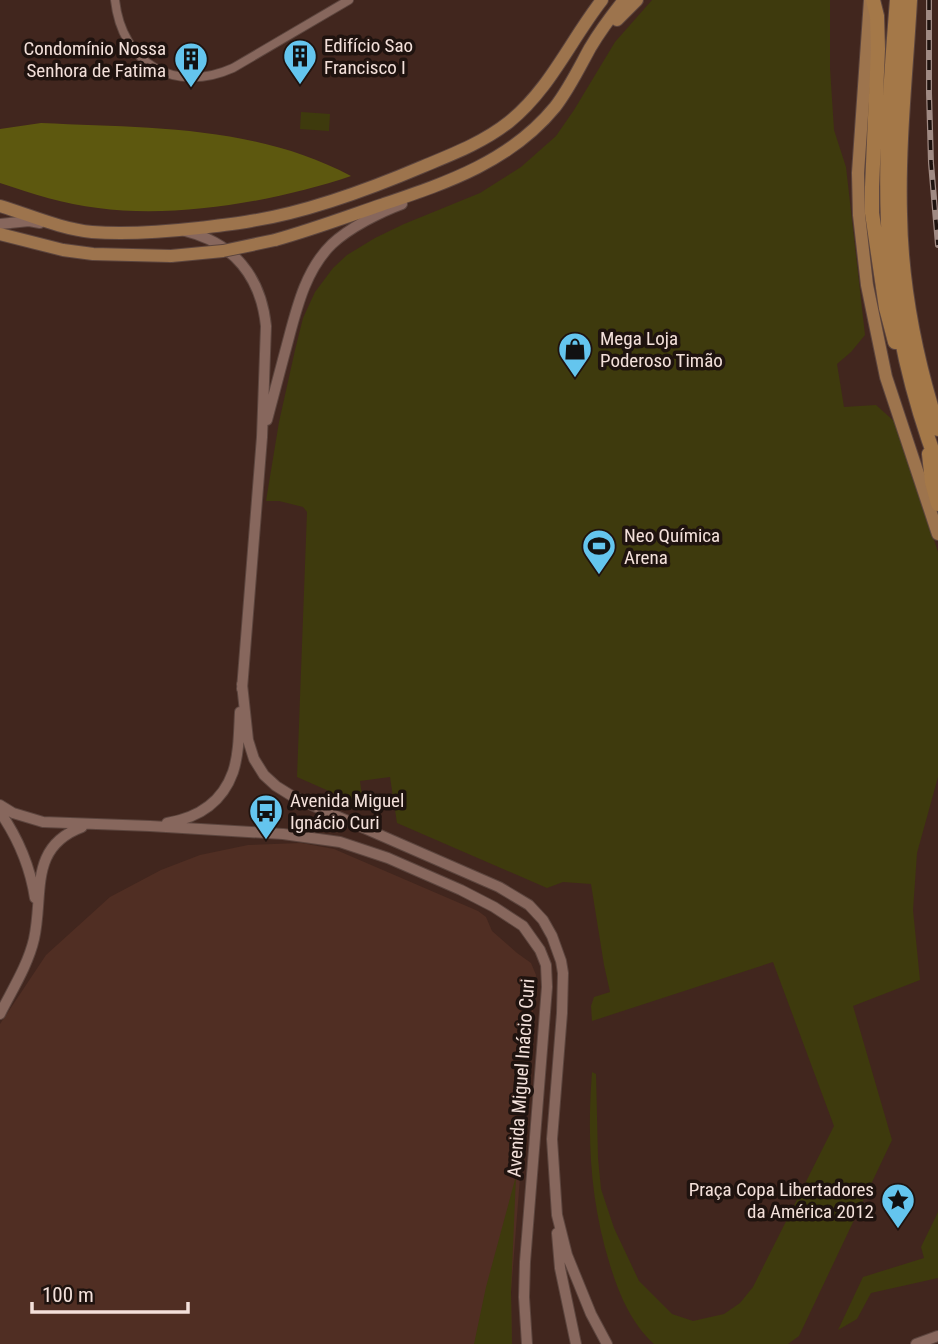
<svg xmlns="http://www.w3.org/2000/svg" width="938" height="1344" font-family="'Roboto Condensed',sans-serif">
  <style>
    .built { fill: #502e23 }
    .green { fill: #3e3a0d }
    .forest { fill: #5d580f }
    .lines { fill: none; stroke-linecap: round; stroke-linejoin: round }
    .minor-casing { stroke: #5c453e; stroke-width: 10 }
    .tertiary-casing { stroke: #5c453e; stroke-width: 12 }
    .primary-casing { stroke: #5c453e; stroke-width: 14 }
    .trunk-casing { stroke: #5c453e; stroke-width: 16 }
    .minor { stroke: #87675d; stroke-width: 8 }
    .tertiary { stroke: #87675d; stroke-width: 10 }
    .primary { stroke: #9d744d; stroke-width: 12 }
    .trunk { stroke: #a47848; stroke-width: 14 }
    .rail-casing { stroke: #a08a83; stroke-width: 6 }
    .rail { stroke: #1f130f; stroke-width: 3.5; stroke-dasharray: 10; stroke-linecap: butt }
    .primary-bridge-casing { stroke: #5c453e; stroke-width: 14; stroke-linecap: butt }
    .primary-bridge { stroke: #9d744d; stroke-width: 12 }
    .labels { text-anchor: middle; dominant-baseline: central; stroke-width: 7; stroke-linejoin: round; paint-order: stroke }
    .poi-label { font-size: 19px; fill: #f3e0da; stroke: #1f130f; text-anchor: start }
    .street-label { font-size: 19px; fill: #f3e0da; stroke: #1f130f }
  </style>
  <rect width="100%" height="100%" fill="#41261e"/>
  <path class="built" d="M301,843l33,6 144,62 8,6 6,14 25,22 14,10 5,12 -25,317 1,52h-512v-320l46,-69 64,-58 51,-27 39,-15 48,-10z"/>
  <path class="green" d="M652,0h178v68l4,62 12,37 19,168 -14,17 -14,12 7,43 32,-2 19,17 43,130v225l-21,76 -4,57 7,70 -67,26 39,134 -93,196 -11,8h-134c-23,-21 -35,-50 -44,-79 -20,-64 -23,-127 -18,-193l4,2 2,84 3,31 13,39 25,53 33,33 21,7 31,-7 16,-11 13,-16 81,-161 -61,-164 -181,59 -1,-15 3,-9 16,-5 -6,-27 -13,-81 -28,-2 -16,6 -150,-65 -7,-46 -30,4 3,22h-7l-59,-26 10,-265 -4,-5 -24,-6h-13l13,-79 16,-72 8,-32 12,-26 18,-24 14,-13 28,-17 29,-14 76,-31 41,-26 35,-31 18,-26 41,-68z
    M301,112l29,2 -1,17 -29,-2z
    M516,1176l-5,116 1,52h-38l12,-57z
    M938,1212v66l-67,15 -14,26 -19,11 25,-53 61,-19 -3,-11z"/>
  <path class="forest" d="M41,123c105,5 215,2 310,53 -74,25 -175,43 -253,32 -34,-4 -65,-14 -98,-25v-54z"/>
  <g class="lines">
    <g class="minor-casing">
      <path id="minor" d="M115,0c7,64 60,94 118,68l116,-68"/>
    </g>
    <g class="tertiary-casing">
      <path id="tertiary" d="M0,224l29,-3 11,2
        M185,231c49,12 76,46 81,95l-4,111 -20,252
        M267,420c6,-22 12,-45 18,-68 10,-36 18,-80 47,-108 17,-16 48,-32 70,-40
        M242,684l6,56 6,19 10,16 12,11 16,10 33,15 174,76 30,18 14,15 9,16 9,25 2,12 -1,40 -10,126 5,76 10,40 24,59 16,30
        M0,805l13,8 30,9 107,4 133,8 57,8 48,16 73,32 33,17 29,19 17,24 6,15 1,22 -22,275 -1,35 3,47
        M0,812c18,26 30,54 35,86
        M167,823c30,-5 55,-20 66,-51 6,-18 6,-40 7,-60
        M0,1014c12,-24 28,-49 34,-75 10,-45 -6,-92 48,-112
        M557,1233l3,35 16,76
        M916,1344l22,-8"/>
    </g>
    <g class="primary-casing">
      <path id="primary" d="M870,0l-12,173 1,42 8,70 19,92 52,157
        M617,20l20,-20
        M0,206c30,9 61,23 92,26 36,3 71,0 107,-4 17,-2 35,-4 52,-7 58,-9 119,-32 173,-55 29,-12 60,-24 85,-44 41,-33 61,-81 93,-122
        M0,234l63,16 30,4 78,2
        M275,240c36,-10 71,-23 106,-35 65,-22 129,-43 174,-98 14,-18 24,-39 35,-59 10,-17 22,-33 34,-48"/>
    </g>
    <g class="trunk-casing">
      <path id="trunk" d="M873,0l4,16 1,33 -6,138v26l14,95 9,34
        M897,0c-6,74 -12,149 -9,223 3,82 21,166 50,243
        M910,0c-4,71 -12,143 -10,214 1,72 16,146 38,215
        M929,454l3,28 6,22"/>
    </g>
    <use href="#minor" class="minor"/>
    <use href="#tertiary" class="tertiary"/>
    <use href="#primary" class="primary"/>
    <use href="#trunk" class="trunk"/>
    <g class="rail-casing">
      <path id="rail" d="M929,0v93l2,70 7,82"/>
    </g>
    <use href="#rail" class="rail"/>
    <g class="primary-bridge-casing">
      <path id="primary-bridge" d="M171,256l52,-5 52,-11"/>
    </g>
    <use href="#primary-bridge" class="primary-bridge"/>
  </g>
  <defs>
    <g id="building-pin" transform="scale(1.75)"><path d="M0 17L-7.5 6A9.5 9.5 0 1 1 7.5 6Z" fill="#64c5ee" stroke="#1f130f"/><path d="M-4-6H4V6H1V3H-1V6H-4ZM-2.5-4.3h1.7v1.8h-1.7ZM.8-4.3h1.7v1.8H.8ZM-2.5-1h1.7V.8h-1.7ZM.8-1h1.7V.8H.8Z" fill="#111"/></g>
    <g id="shop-pin" transform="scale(1.75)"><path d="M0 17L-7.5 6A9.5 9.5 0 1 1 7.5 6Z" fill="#64c5ee" stroke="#1f130f"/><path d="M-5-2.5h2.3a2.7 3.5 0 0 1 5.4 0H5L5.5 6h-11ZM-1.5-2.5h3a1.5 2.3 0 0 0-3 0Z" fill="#111"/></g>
    <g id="stadium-pin" transform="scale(1.75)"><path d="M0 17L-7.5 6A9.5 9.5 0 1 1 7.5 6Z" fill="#64c5ee" stroke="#1f130f"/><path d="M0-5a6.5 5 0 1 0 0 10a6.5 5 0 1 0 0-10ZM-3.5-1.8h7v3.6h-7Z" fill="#111"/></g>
    <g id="bus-pin" transform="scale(1.75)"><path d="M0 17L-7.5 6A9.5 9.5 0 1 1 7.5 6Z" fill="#64c5ee" stroke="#1f130f"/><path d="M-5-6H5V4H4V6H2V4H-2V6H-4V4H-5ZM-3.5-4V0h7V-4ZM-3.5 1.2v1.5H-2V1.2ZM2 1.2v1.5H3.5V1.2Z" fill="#111"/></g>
    <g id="sight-pin" transform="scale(1.75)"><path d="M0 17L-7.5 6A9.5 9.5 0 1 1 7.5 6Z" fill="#64c5ee" stroke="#1f130f"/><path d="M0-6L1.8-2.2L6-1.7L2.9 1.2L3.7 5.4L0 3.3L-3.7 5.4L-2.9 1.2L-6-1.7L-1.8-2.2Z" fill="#111"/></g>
  </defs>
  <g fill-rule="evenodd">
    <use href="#building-pin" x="300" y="56"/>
    <use href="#building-pin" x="191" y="59"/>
    <use href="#shop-pin" x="575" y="349"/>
    <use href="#stadium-pin" x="599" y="546"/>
    <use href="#bus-pin" x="266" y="811"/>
    <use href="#sight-pin" x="898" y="1200"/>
  </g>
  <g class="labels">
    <g class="poi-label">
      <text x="324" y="45">Edifício Sao<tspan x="324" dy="22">Francisco I</tspan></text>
      <text x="166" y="48" text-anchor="end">Condomínio Nossa<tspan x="166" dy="22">Senhora de Fatima</tspan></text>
      <text x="600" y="338">Mega Loja<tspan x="600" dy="22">Poderoso Timão</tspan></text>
      <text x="624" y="535">Neo Química<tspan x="624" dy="22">Arena</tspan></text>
      <text x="290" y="800">Avenida Miguel<tspan x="290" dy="22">Ignácio Curi</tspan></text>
      <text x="874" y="1189" text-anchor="end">Praça Copa Libertadores<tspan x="874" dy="22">da América 2012</tspan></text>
    </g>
    <g class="street-label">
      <text transform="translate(521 1078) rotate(-86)">Avenida Miguel Inácio Curi</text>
    </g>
  </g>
  <path d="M32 1302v10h156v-10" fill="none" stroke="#f3e0da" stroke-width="3.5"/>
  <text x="42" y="1302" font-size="21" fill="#f3e0da" stroke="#1f130f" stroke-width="5" paint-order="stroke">100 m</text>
</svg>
